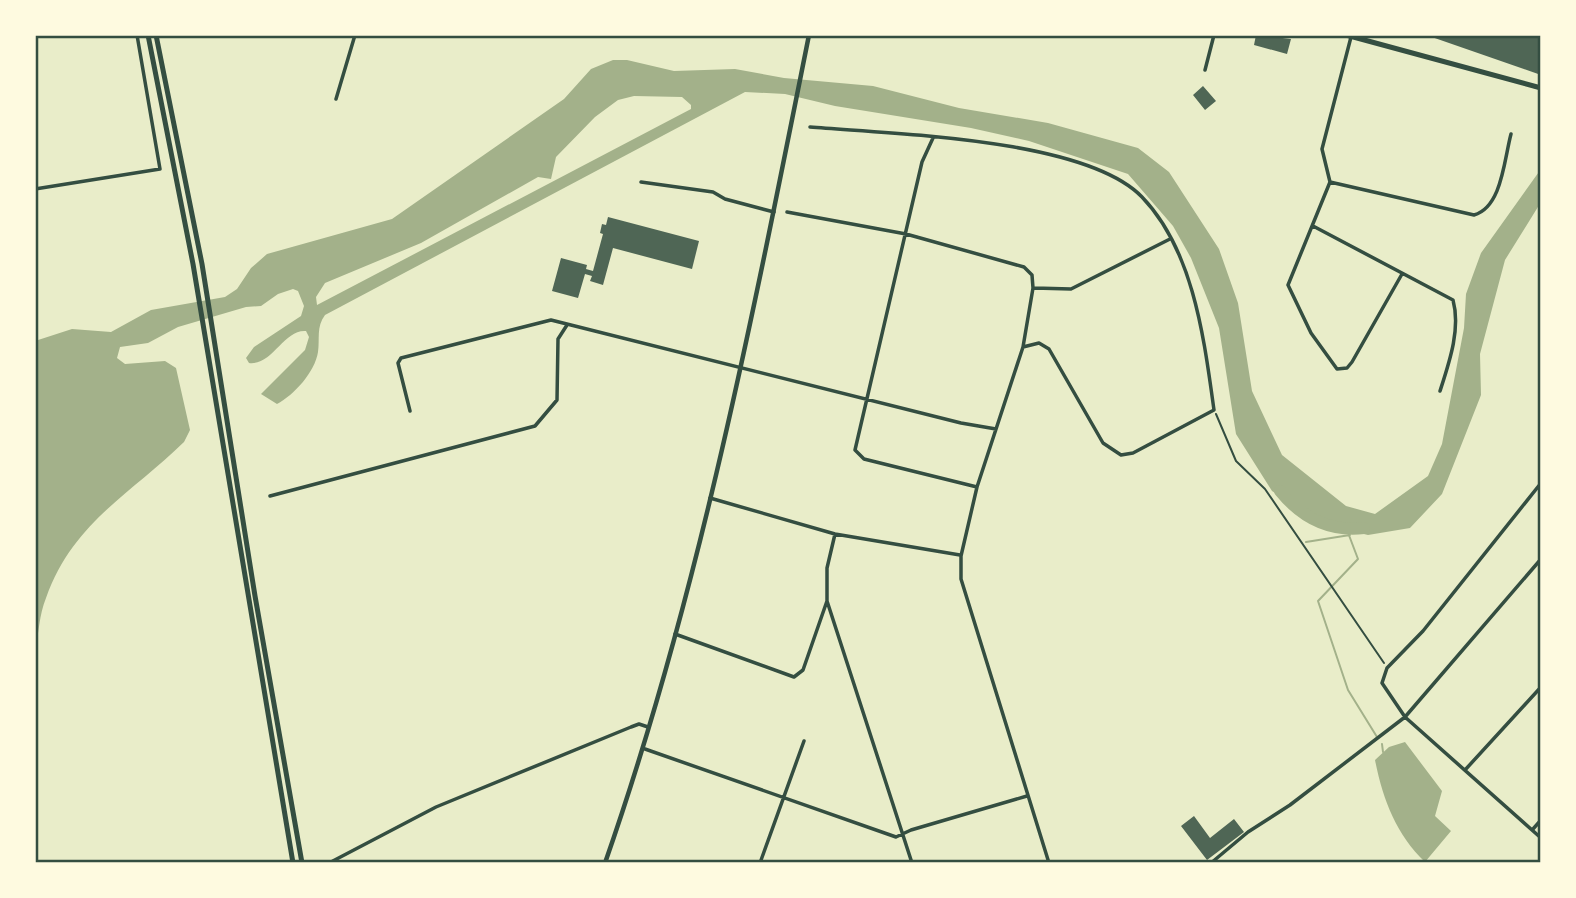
<svg xmlns="http://www.w3.org/2000/svg" width="1576" height="898" font-family="Bitter,serif">
  <style>
    .water { fill: #a3b18a; fill-rule: evenodd }
    .lines { fill: none; stroke-linecap: round; stroke-linejoin: round }
    .stream { stroke: #a3b18a; stroke-width: 2 }
    .river { stroke: #a3b18a; stroke-width: 12 }
    .building { fill: #4f6655 }
    .path { stroke: #344e41; stroke-width: 2 }
    .minor { stroke: #344e41; stroke-width: 3.5 }
    .tertiary { stroke: #344e41; stroke-width: 4.5 }
    .trunk { stroke: #344e41; stroke-width: 5 }
    .neatline { fill: none; stroke: #344e41; stroke-width: 2.5 }
  </style>
  <rect width="100%" height="100%" fill="#e9edc9"/>
  <path class="water" d="M613,60h14l47,11 61,-2 49,9 89,8 86,22 89,15 90,25 31,24 50,77 19,54 14,88 30,64 64,51 29,8 53,-38 14,-32 22,-116 2,-34 15,-41 60,-84v33l-36,58 -25,94 1,41 -39,99 -32,34 -42,7 -46,-11 -50,-33 -36,-57 -17,-106 -28,-70 -18,-32 -45,-52 -99,-33 -58,-13 -136,-22 -50,-12 -40,-2 -420,223c-9,12 -5,24 -7,37 -3,20 -24,43 -41,52l-16,-10 44,-44 4,-13 -3,-6c-22,-2 -34,35 -57,32l-3,-5 8,-11 47,-31 3,-10 -6,-15 -5,-2 -15,5 -17,12 -15,1 -68,20 -30,16 -28,4 -3,11 8,6 40,-3 11,7 14,62 -6,12c-53,52 -111,80 -138,156 -7,17 -7,35 -11,53v-310l37,-12 39,3 40,-22 74,-13 12,-8 14,-21 16,-14 125,-35 172,-120 27,-30zM634,96l48,1 9,8v4l-374,196 -1,-8 9,-14 96,-40 117,-66 13,2 5,-22 39,-40 23,-17z
    M1405,742l37,49 -7,25 16,15 -26,31c-29,-28 -42,-62 -50,-102l14,-13z"/>
  <g class="lines">
    <path class="stream" d="M1347,530l11,29 -40,42 30,89 29,47
      M1306,542l44,-7
      M1382,744l1,8"/>
    <path class="river" d="M1280,491c22,27 49,41 84,37"/>
  </g>
  <path class="building" d="M1256,35l35,4 -4,15 -33,-9z
    M1426,35h115v40z
    M1203,86l13,15 -11,9 -12,-15z
    M608,217l91,24 -7,28 -79,-21 -10,37 -13,-4 2,-5 -7,-2 -7,24 -26,-7 9,-33 26,7 -1,4 7,2 10,-37 -3,-1 2,-9 4,1z
    M1194,816l16,22 24,-19 10,13 -37,28 -26,-34z"/>
  <g class="lines">
    <path class="path" d="M1216,414l20,47 29,28 119,174"/>
    <path class="minor" d="M1351,37l-29,112 8,33 -42,103 23,48 26,36 10,-1 5,-6 50,-88
      M1205,70l9,-35
      M336,99l19,-64
      M810,127c82,7 275,11 332,70 52,54 62,142 72,213l-81,43 -12,2 -18,-12 -54,-94 -10,-6 -16,4
      M933,138l-11,24 -67,288 9,9 113,28
      M641,182l72,10 12,7 49,13
      M1330,182l144,33c28,-8 30,-55 37,-81
      M35,189l125,-20 -23,-134
      M787,212l119,22 118,33 8,8 1,13 -10,59 -46,140 -16,69v23l88,284
      M1313,226l140,74c8,29 -4,63 -13,91
      M1034,288l37,1 99,-50
      M410,411l-12,-48 3,-5 150,-38 410,103 35,6
      M1541,483l-118,148 -36,37 -5,15 23,34 136,121
      M270,496l265,-70 22,-26 1,-61 9,-14
      M710,498l125,36 125,21
      M835,534l-8,34v33l85,262
      M675,634l119,43 9,-7 24,-69
      M645,749l251,88 15,-7 116,-34
      M1465,770l76,-83
      M1533,829l8,-9
      M329,863l107,-56 195,-80 8,-3 9,3
      M760,863l44,-122
      M1211,863l37,-31 42,-27 115,-88 136,-158"/>
    <path class="tertiary" d="M605,863c94,-269 148,-549 204,-828"/>
    <path class="trunk" d="M148,35l45,229 100,599
      M156,35l46,229 53,332 47,267
      M1346,35l195,53"/>
  </g>
  <rect width="1576" height="898" fill="none" stroke="#fefae0" stroke-width="74"/>
  <rect x="37" y="37" width="1502" height="824" class="neatline"/>
</svg>
